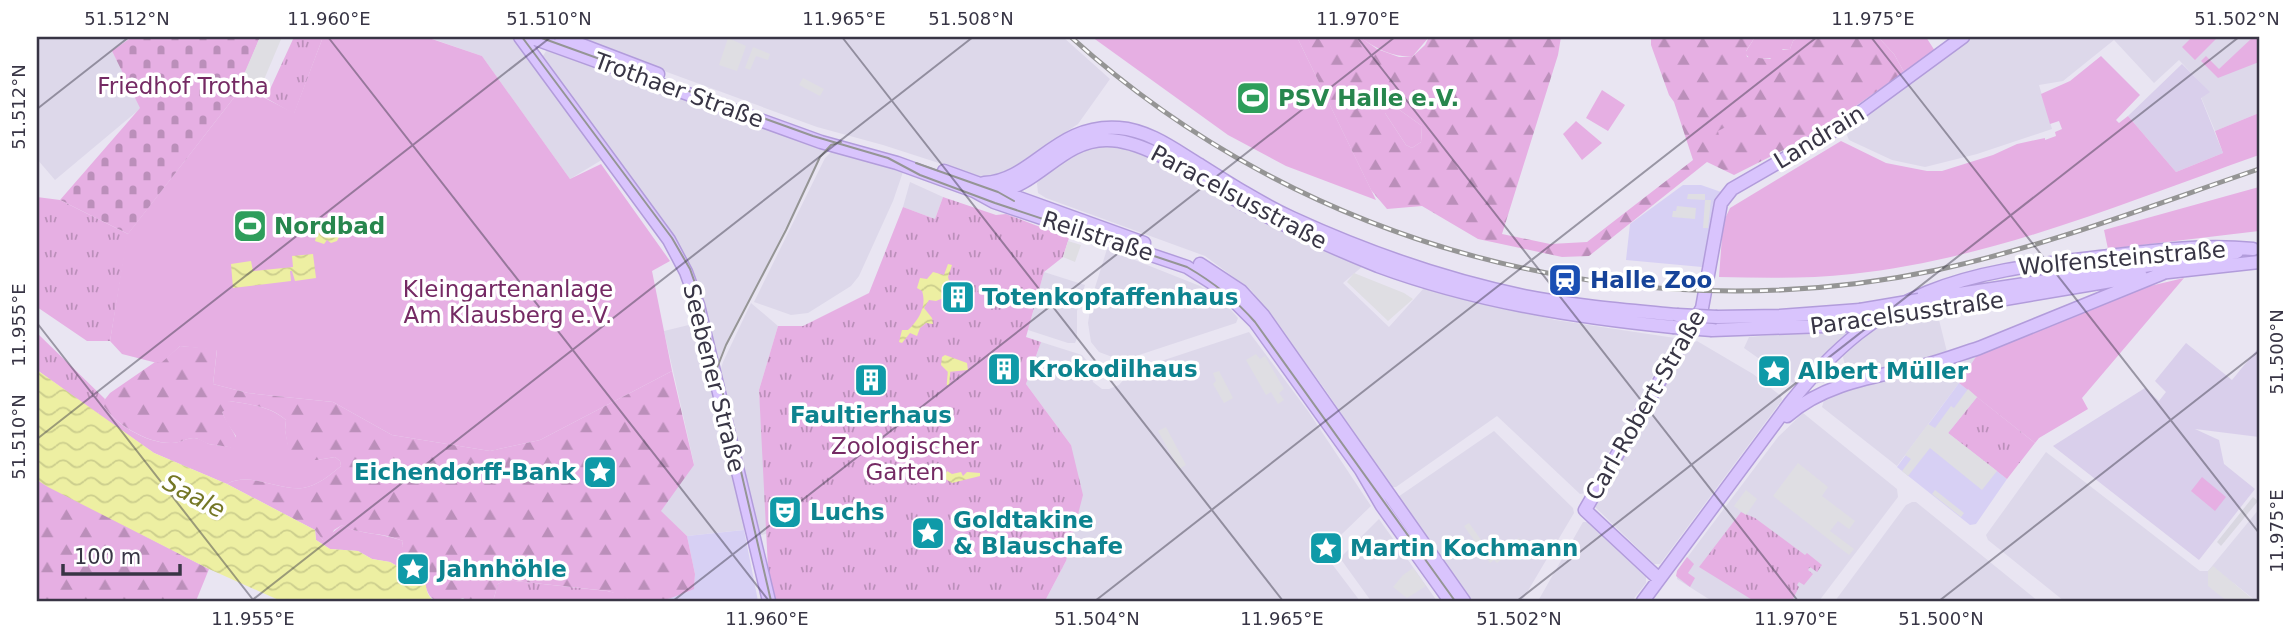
<svg xmlns="http://www.w3.org/2000/svg" width="2296" height="638" font-family="'DejaVu Sans',sans-serif">
  <style>
    .residential { fill: #ddd8ea }
    .commercial { fill: #d7d0f4 }
    .industrial { fill: #d9d7e1 }
    .education { fill: #d9cfeb }
    .green { fill: #e6afe3 }
    .forest { fill: url(#forest-firs); fill-rule: evenodd }
    .cemetery { fill: url(#cemetery-stones) }
    .park { fill: url(#park-tufts) }
    .parking { fill: #dfdee3 }
    .water { fill: url(#water-waves) }
    .lines { fill: none; stroke-linecap: round; stroke-linejoin: round }
    .stream { stroke: #edefa2; stroke-width: 2.5 }
    .secondary-casing { stroke: #b29cdb; stroke-width: 15 }
    .secondary { stroke: #d9c4fd; stroke-width: 12 }
    .tram { stroke: #959595; stroke-width: 2 }
    .rail-casing { stroke: #959595; stroke-width: 5 }
    .rail { stroke: #fff; stroke-width: 2.5; stroke-dasharray: 8; stroke-linecap: butt }
    .secondary-bridge-casing { stroke: #b29cdb; stroke-width: 15; stroke-linecap: butt }
    .secondary-bridge { stroke: #d9c4fd; stroke-width: 12 }
    .ticks { fill: none; stroke: #383545; stroke-width: 2; stroke-opacity: 0.45 }
    .labels { text-anchor: middle; dominant-baseline: central; stroke-width: 7; stroke-linejoin: round; paint-order: stroke }
    .park-label { font-size: 23px; fill: #752a64; stroke: #fff }
    .street-label { font-size: 23px; fill: #383545; stroke: #fff }
    .leisure-label { font-size: 23px; font-weight: bold; fill: #27864d; stroke: #fff; text-anchor: start }
    .transit-label { font-size: 23px; font-weight: bold; fill: #164399; stroke: #fff; text-anchor: start }
    .culture-label { font-size: 23px; font-weight: bold; fill: #0d838f; stroke: #fff; text-anchor: start }
    .water-label { font-size: 24px; font-style: italic; fill: #747725; stroke: #fff }
    .neatline { fill: none; stroke: #383545; stroke-width: 2.5 }
    .ticks-label { font-size: 18px; text-anchor: middle; fill: #383545 }
  </style>
  <defs>
    <pattern id="forest-firs" width="22" height="20" patternUnits="userSpaceOnUse" patternTransform="scale(1.75)"><rect width="22" height="20" fill="#e6afe3"/><path d="M5 1l3.5 6h-7zM16 11l3.5 6h-7z" fill="#bb8fba"/></pattern>
    <pattern id="cemetery-stones" width="16" height="16" patternUnits="userSpaceOnUse" patternTransform="scale(1.75)"><rect width="16" height="16" fill="#e6afe3"/><path d="M2 7V4a2 2 0 0 1 4 0v3zM10 15v-3a2 2 0 0 1 4 0v3z" fill="#bb8fba"/></pattern>
    <pattern id="park-tufts" width="24" height="20" patternUnits="userSpaceOnUse" patternTransform="scale(1.75)"><rect width="24" height="20" fill="#e6afe3"/><path d="M3 7l-1-3M5 7V3M7 7l1-3M15 17l-1-3M17 17v-4M19 17l1-3" fill="none" stroke="#bb8fba"/></pattern>
    <pattern id="water-waves" width="16" height="10" patternUnits="userSpaceOnUse" patternTransform="scale(1.75)"><rect width="16" height="10" fill="#edefa2"/><path d="M0 5q4-4 8 0t8 0" fill="none" stroke="#ccce8d"/></pattern>
  </defs>
  <rect width="100%" height="100%" fill="#e9e5f2"/>
  <path class="residential" d="M37,37h95l-20,14 29,57 -86,72 -18,-21z
    M427,37h86l17,19 75,102 -35,21 -88,-123z
    M571,37h492l47,42 -32,45 -68,45 -20,7h-11l-96,-31 -66,-18z
    M1963,37h296v76l-44,18 -14,-34 8,-5 -30,-32 -25,23 -40,-43 -51,41 -24,4 13,44 -75,25 -52,13 -33,-7 -43,-20 -4,-10z
    M548,48l277,101 -108,216 -19,-75 -13,-33 -19,-34 -53,-66 -72,-98z
    M1112,145l14,2 32,14 78,46 127,59 -20,17 46,44 35,-39 131,32 120,18 -90,155 -5,1 -83,-78 -101,71h-5l-67,-99 -73,-98 -46,-34 -159,-58 -8,-5 -1,-10 5,-6 33,-23 17,-6z
    M832,151l71,21 -10,29 -34,75 -8,10 -43,27 -17,2 -37,-13 71,-144z
    M910,182l33,15 -8,22 -32,-12z
    M1107,249l93,37 31,24 7,8 -2,5 -103,34 -18,1 -16,-6 -8,-10 -3,-19 4,-26z
    M1044,272l41,13 -8,26v27l-2,5h-7l-40,-13z
    M751,303l27,23 -19,64 11,143 -13,3 -38,-161 4,-13z
    M1937,312l11,44 -100,21 -6,-24 28,-24z
    M701,322l51,207 -65,7 -27,-25 34,-47 -30,-133z
    M1858,328l-37,31 -25,26 -52,-37 5,-11z
    M1249,332l59,79 63,95 -56,54 17,4 28,37h-315l21,-40 5,-116 -45,-61 15,-42 41,13 6,7 5,20 9,7h7l10,-4 12,-14z
    M1697,341l56,33 28,22 1,4 -122,164h-6l-60,-58 95,-161z
    M1977,355l-18,28 -62,83 -75,-59 3,-10z
    M1803,413l94,76 1,8 -79,104h-107l-35,-22v-8l101,-134z
    M1494,431l79,77 1,5 -52,88h-53l-74,-102z
    M2046,452l154,119h8l51,-62v92h-3l-25,-20 21,20h-188l-76,-61 -2,-5z
    M1912,502h4l122,99h-203l71,-96z
    M1379,519l58,82h-66l-31,-43z
    M1583,522h5l58,55v6l-14,18h-94z"/>
  <path class="commercial" d="M1683,185h18l23,8 -5,9 -17,65 -76,-7 4,-36z
    M1959,383l18,14 -29,36 59,46 -31,45 -6,1 -73,-58z
    M744,530l14,71h-96l32,-13 1,-14 -8,-38z"/>
  <path class="industrial" d="M2253,497l5,4 -37,45 -4,-4z"/>
  <path class="education" d="M2182,64l28,28 -9,6 22,55 -47,19 -48,-56z
    M2186,343l46,37 27,-33v90l-64,-8 24,11 5,24 31,25 -56,71 -146,-114 92,-58 14,13 7,-9 -11,-11z"/>
  <path class="green" d="M323,37h103l56,19 88,123 31,-15 69,97 -18,10 20,100 -132,69 -50,11 -98,-16 -59,-33 -85,-9 -35,-9 4,-34 -37,-4 -19,18 -39,-10 -12,-13 17,-106 109,-140 5,-9 53,27z
    M1092,37h205l79,163 -90,-34 -58,-31z
    M1360,37h69l-17,20c-21,-1 -36,-8 -52,-20z
    M1755,37h44l-6,4 -3,8h-7l-10,9 -23,1 -5,-6z
    M1878,37h48l9,14 -31,21 -10,-18z
    M2192,37h26l-23,23 -13,-13z
    M2253,37h6v25l-41,16 -17,-17 5,-5 13,13z
    M2101,56l39,39 -24,25 3,3 9,-7 48,56 47,-19 -8,-22 44,-18v42c-133,47 -266,104 -407,119 -45,5 -89,4 -133,3l4,-54 7,-15 111,-67 45,22 41,8h15l51,-16 24,-11 28,-6v2l11,-4 -1,-4 7,-3 -3,-8 -9,3 -9,-30 29,-13z
    M1602,90l23,15 -17,26 -22,-13z
    M1394,106l28,20 -1,16 -9,6 -6,-3 -21,-32v-4z
    M1576,121l26,22 -20,17 -19,-26z
    M2259,187v44l-151,18 -4,-19z
    M2184,278l-102,120 6,11 -49,29 -4,5 -76,-60 18,-28 156,-65z
    M229,401c19,3 41,5 57,19l-1,10 4,20 28,10 18,-3 5,4 1,5c-11,9 -24,20 -38,22 -25,3 -53,-17 -76,-4l-73,-31 -56,-39 4,-11c11,21 46,41 70,40 7,0 15,-5 22,-5 5,0 10,4 15,6 9,2 17,1 27,5v-13l-9,-13 -5,-11z
    M2202,477l24,20 -11,14 -24,-20z
    M342,525c15,9 41,8 61,16l-1,5 19,22 4,9 -5,2 -30,-17 -18,-3 -14,-8 -28,-2 -14,-9 -1,-10 8,10z
    M1687,557l7,7 -6,9 7,5 -5,9 -14,-11 1,-5z"/>
  <path class="forest" d="M1297,37h63l17,12 22,8h13l13,-12 4,-8h132l-3,18 -56,179 48,10 37,-2 106,-82 -19,-58 -5,-7 -18,-50v-8h104l-9,14 1,6 23,2 11,-9 9,-1 3,-8 6,-4h79l16,17 10,18 -85,60 -85,43 -27,-13 -118,94 -27,1 -84,-18 -56,-33 -35,3 -16,-19zM1394,106l28,20 -1,16 -9,6 -6,-3 -21,-32v-4z
    M180,346l37,3 -4,35 35,9 85,9 59,33 98,16 50,-11 132,-69 22,94 -33,46 26,25 8,38 -1,15c-18,7 -40,18 -60,12 -8,-2 -15,-7 -26,-10l-103,-11 -7,4 -5,17 -10,-2 -16,2 -4,-3c-8,3 -13,3 -22,3 -22,0 -11,-35 -34,-44l-5,-11 1,-5c-20,-9 -45,-6 -61,-16l-8,5 -5,10h-6l-8,-10 -88,-46c23,-13 51,7 76,4 14,-2 27,-13 38,-22l-1,-5 -5,-4 -18,3h-27l-5,-30 1,-10c-15,-14 -38,-16 -57,-19l-1,7 -6,4c5,12 14,21 17,34l-3,4c-9,-5 -18,-4 -27,-6 -5,-1 -10,-6 -15,-6 -7,0 -14,5 -22,5 -23,1 -59,-19 -70,-40l8,-10 45,-31 6,1z
    M37,480l172,89 -13,32h-159z"/>
  <path class="cemetery" d="M132,37h128l-24,58 -108,139 -68,-34 80,-92 -28,-57z"/>
  <path class="park" d="M294,37h29l-29,77 -28,-16z
    M1753,113l-11,19 -21,14 -3,-15z
    M37,197l23,3 68,34 -18,107h-23l-50,-34z
    M943,197l53,18 10,-1 63,24 -6,19 -19,15 -18,65 15,5 -15,42 45,61 12,50 -17,66 -21,40h-273l-3,-13 -10,-198 19,-64h25l66,-33 34,-86 32,12z
    M37,333l68,66 -7,15 -61,-44z
    M1977,397l58,46 -28,36 -59,-46z
    M1741,512l14,6 50,37 2,-2 15,12 -5,7 -7,-5 -2,3 5,4 -9,11 -5,-3 -2,3 2,2 -7,14h-38l-55,-34z
    M505,580l102,11 13,3 12,7h-139l5,-17z"/>
  <path class="parking" d="M260,37h22l-22,52 -19,-8z
    M728,38l18,8 -9,25 -18,-6z
    M753,47l17,7 -2,6 -12,-4 -6,14 -5,-2z
    M803,78l21,11 -4,7 -21,-11z
    M1688,194h17v6h6l-3,28h-5l2,-28 -18,-1z
    M1677,206l19,2 -1,11 -23,-2 1,-6h3z
    M1068,241l13,4 -6,17 -12,-5z
    M1354,273l50,20 9,6 -25,22 -41,-39z
    M1256,354l4,5 5,-3 19,33 -5,4 5,7 -6,4 -7,-12 -5,3 -20,-35z
    M1219,371l14,27 -9,5 -11,-19 3,-3 -3,-8z
    M1968,389l9,8 -29,36 49,38 -15,19 -52,-42 -22,28 -6,-5 9,-12 -6,-4 23,-31 7,4 16,-22 3,2z
    M1166,427l20,38 -7,4 -21,-38z
    M1798,463l30,24 -6,9 33,25 -6,8 -11,-8 -8,10 24,18 -5,6 -76,-59z
    M1746,490l11,9 -11,16 -12,-9z
    M1935,490l29,23 -3,4 -29,-23z
    M1469,523l25,35 10,-7 3,4 -10,8 -3,-3 -4,3 -26,-37z
    M1518,538l27,16 -4,6 -25,-16z
    M2213,566l42,35h-28l-19,-15v-15z
    M1413,568l13,18 -19,12 -14,-11 10,-12z"/>
  <path class="water" d="M330,231h5l4,6 -2,4 -6,2 -4,-3 -3,4 -9,-3 2,-8 4,-1 5,2z
    M313,254l3,24 -21,3 -3,-10h-2l1,10 -58,7 -2,-24 20,-3 2,10 40,-4 -1,-11z
    M948,264l4,1 -4,12 2,7 -6,4 4,8 -12,5 -7,-1 -5,8 8,10 1,6 -7,-1 -6,5 -3,8 -7,-3 -8,10 -3,-1 3,-12h6c11,-10 19,-24 14,-39l-5,-3 3,-10 7,1 6,-7 11,3z
    M945,355l22,8 1,7 -20,2 -7,-7 1,-8z
    M37,370l117,83 73,31 88,46 1,10 14,9 28,2 14,8 18,3 30,17 5,-2c1,9 1,20 10,24h-154l-72,-32 -161,-82 -11,-7z
    M947,471l5,3 9,-2 2,4 4,-4 13,1v3l-28,7 -8,-5z"/>
  <g class="lines">
    <path class="stream" d="M948,384l1,-12"/>
    <g class="secondary-casing">
      <path id="secondary" d="M520,37l149,203 17,32 12,33 71,296
        M530,37l291,105 76,21 77,28 20,11 193,65 36,23 32,32 106,148 21,36 68,95
        M561,37l97,37
        M944,171l200,72
        M984,183c49,-2 72,-60 135,-55 30,2 56,22 81,37 30,19 60,38 92,53 72,33 155,62 232,78 51,10 102,14 153,19
        M998,192c41,-8 65,-52 108,-52 45,-1 106,49 147,69 40,21 83,40 125,57 95,35 195,51 295,61
        M1200,264l41,27 22,24 201,286
        M2159,273l100,-11
        M1919,300l318,-48
        M1717,317l63,-1 80,-6
        M1899,317l242,-41
        M1712,330l139,-5
        M1814,376l13,-2 28,7
        M1787,416c38,-33 87,-39 135,-50 20,-5 38,-12 57,-18l187,-76
        M1659,579l-74,-69 117,-202 19,-105 11,-14 111,-64 120,-88
        M1643,601l147,-198c93,-116 169,-130 310,-146 51,-6 101,-13 153,-8"/>
    </g>
    <use href="#secondary" class="secondary"/>
    <path class="tram" d="M522,37l150,201 18,31 12,34 69,298
      M539,37l274,99 75,22 32,17 75,28 192,64c26,15 48,32 68,55l200,279
      M916,163l82,29 16,9
      M717,368l9,-23 60,-115 34,-73 11,-12 10,-3"/>
    <g class="rail-casing">
      <path id="rail" d="M1071,37c231,210 560,298 866,233 110,-24 216,-65 322,-101"/>
    </g>
    <use href="#rail" class="rail"/>
    <g class="secondary-bridge-casing">
      <path id="secondary-bridge" d="M1860,310l59,-10
        M1677,315l40,2
        M1851,325l48,-8
        M1673,327l39,3"/>
    </g>
    <use href="#secondary-bridge" class="secondary-bridge"/>
  </g>
  <path class="ticks" d="M328,37l441,564M842,37l441,564M1357,37l441,564M1871,37l388,496M37,109l92,-72M37,323l217,278M37,439l514,-402M251,601l722,-564M673,601l722,-564M1095,601l722,-564M1517,601l722,-564M1939,601l320,-250"/>
  <defs>
    <g id="stadium-square" transform="scale(1.75)"><rect x="-9" y="-9" width="18" height="18" rx="4" fill="#2e9e5b" stroke="#fff"/><path d="M0-5a6.5 5 0 1 0 0 10a6.5 5 0 1 0 0-10ZM-3.5-1.8h7v3.6h-7Z" fill="#fff"/></g>
    <g id="station-square" transform="scale(1.75)"><rect x="-9" y="-9" width="18" height="18" rx="4" fill="#1a4fb4" stroke="#fff"/><path d="M-3-6H3Q5-6 5-4V2Q5 4 3 4L4.5 6H3L1.5 4h-3L-3 6H-4.5L-3 4Q-5 4-5 2V-4Q-5-6-3-6ZM-3.5-4v3h7v-3ZM-3.5 1v1.5H-2V1ZM2 1v1.5H3.5V1Z" fill="#fff"/></g>
    <g id="building-square" transform="scale(1.75)"><rect x="-9" y="-9" width="18" height="18" rx="4" fill="#0f9aa8" stroke="#fff"/><path d="M-4-6H4V6H1V3H-1V6H-4ZM-2.5-4.3h1.7v1.8h-1.7ZM.8-4.3h1.7v1.8H.8ZM-2.5-1h1.7V.8h-1.7ZM.8-1h1.7V.8H.8Z" fill="#fff"/></g>
    <g id="sight-square" transform="scale(1.75)"><rect x="-9" y="-9" width="18" height="18" rx="4" fill="#0f9aa8" stroke="#fff"/><path d="M0-6L1.8-2.2L6-1.7L2.9 1.2L3.7 5.4L0 3.3L-3.7 5.4L-2.9 1.2L-6-1.7L-1.8-2.2Z" fill="#fff"/></g>
    <g id="theatre-square" transform="scale(1.75)"><rect x="-9" y="-9" width="18" height="18" rx="4" fill="#0f9aa8" stroke="#fff"/><path d="M-5-5.5Q0-4 5-5.5V0Q5 5 0 6Q-5 5-5 0ZM-3.3-2.5H-1v1.5H-3.3ZM1-2.5H3.3v1.5H1ZM-2.8 1Q0 5.5 2.8 1Z" fill="#fff"/></g>
  </defs>
  <g fill-rule="evenodd">
    <use href="#stadium-square" x="1253" y="98"/>
    <use href="#stadium-square" x="250" y="226"/>
    <use href="#station-square" x="1565" y="280"/>
    <use href="#building-square" x="958" y="297"/>
    <use href="#building-square" x="1004" y="369"/>
    <use href="#sight-square" x="1774" y="371"/>
    <use href="#building-square" x="871" y="380"/>
    <use href="#sight-square" x="600" y="472"/>
    <use href="#theatre-square" x="785" y="512"/>
    <use href="#sight-square" x="928" y="533"/>
    <use href="#sight-square" x="1326" y="548"/>
    <use href="#sight-square" x="413" y="569"/>
  </g>
  <g class="labels">
    <g class="park-label">
      <text x="183" y="86">Friedhof Trotha</text>
      <text x="508" y="289">Kleingartenanlage<tspan x="508" dy="26">Am Klausberg e.V.</tspan></text>
      <text x="905" y="446">Zoologischer<tspan x="905" dy="26">Garten</tspan></text>
    </g>
    <g class="street-label">
      <text transform="translate(679 90) rotate(20)">Trothaer Straße</text>
      <text transform="translate(1819 137) rotate(-31)">Landrain</text>
      <text transform="translate(1239 197) rotate(28)">Paracelsusstraße</text>
      <text transform="translate(1098 236) rotate(18)">Reilstraße</text>
      <text transform="translate(2122 258) rotate(-5)">Wolfensteinstraße</text>
      <text transform="translate(1907 313) rotate(-8)">Paracelsusstraße</text>
      <text transform="translate(714 378) rotate(76)">Seebener Straße</text>
      <text transform="translate(1645 405) rotate(-60)">Carl-Robert-Straße</text>
    </g>
    <g class="leisure-label">
      <text x="1278" y="98">PSV Halle e.V.</text>
      <text x="274" y="226">Nordbad</text>
    </g>
    <g class="transit-label">
      <text x="1590" y="280">Halle Zoo</text>
    </g>
    <g class="culture-label">
      <text x="982" y="297">Totenkopfaffenhaus</text>
      <text x="1028" y="369">Krokodilhaus</text>
      <text x="1798" y="371">Albert Müller</text>
      <text x="871" y="415" text-anchor="middle">Faultierhaus</text>
      <text x="576" y="472" text-anchor="end">Eichendorff-Bank</text>
      <text x="810" y="512">Luchs</text>
      <text x="953" y="520">Goldtakine<tspan x="953" dy="26">&amp; Blauschafe</tspan></text>
      <text x="1350" y="548">Martin Kochmann</text>
      <text x="438" y="569">Jahnhöhle</text>
    </g>
    <g class="water-label">
      <text transform="translate(194 496) rotate(28)">Saale</text>
    </g>
  </g>
  <rect width="2296" height="638" fill="none" stroke="#ffffff" stroke-width="77"/>
  <path d="M63 564v10h117v-10" fill="none" stroke="#383545" stroke-width="3.5"/>
  <text x="74" y="564" font-size="21" fill="#383545" stroke="#ffffff" stroke-width="5" paint-order="stroke">100 m</text>
  <rect x="38" y="38" width="2220" height="562" class="neatline"/>
  <g class="ticks-label">
    <text x="127" y="25">51.512°N</text>
    <text x="329" y="25">11.960°E</text>
    <text x="549" y="25">51.510°N</text>
    <text x="844" y="25">11.965°E</text>
    <text x="971" y="25">51.508°N</text>
    <text x="1358" y="25">11.970°E</text>
    <text x="1873" y="25">11.975°E</text>
    <text x="2237" y="25">51.502°N</text>
    <text transform="translate(19 107) rotate(-90)" y="6">51.512°N</text>
    <text transform="translate(19 325) rotate(-90)" y="6">11.955°E</text>
    <text transform="translate(2277 352) rotate(-90)" y="6">51.500°N</text>
    <text transform="translate(19 437) rotate(-90)" y="6">51.510°N</text>
    <text transform="translate(2277 531) rotate(-90)" y="6">11.975°E</text>
    <text x="253" y="625">11.955°E</text>
    <text x="767" y="625">11.960°E</text>
    <text x="1097" y="625">51.504°N</text>
    <text x="1282" y="625">11.965°E</text>
    <text x="1519" y="625">51.502°N</text>
    <text x="1796" y="625">11.970°E</text>
    <text x="1941" y="625">51.500°N</text>
  </g>
</svg>
